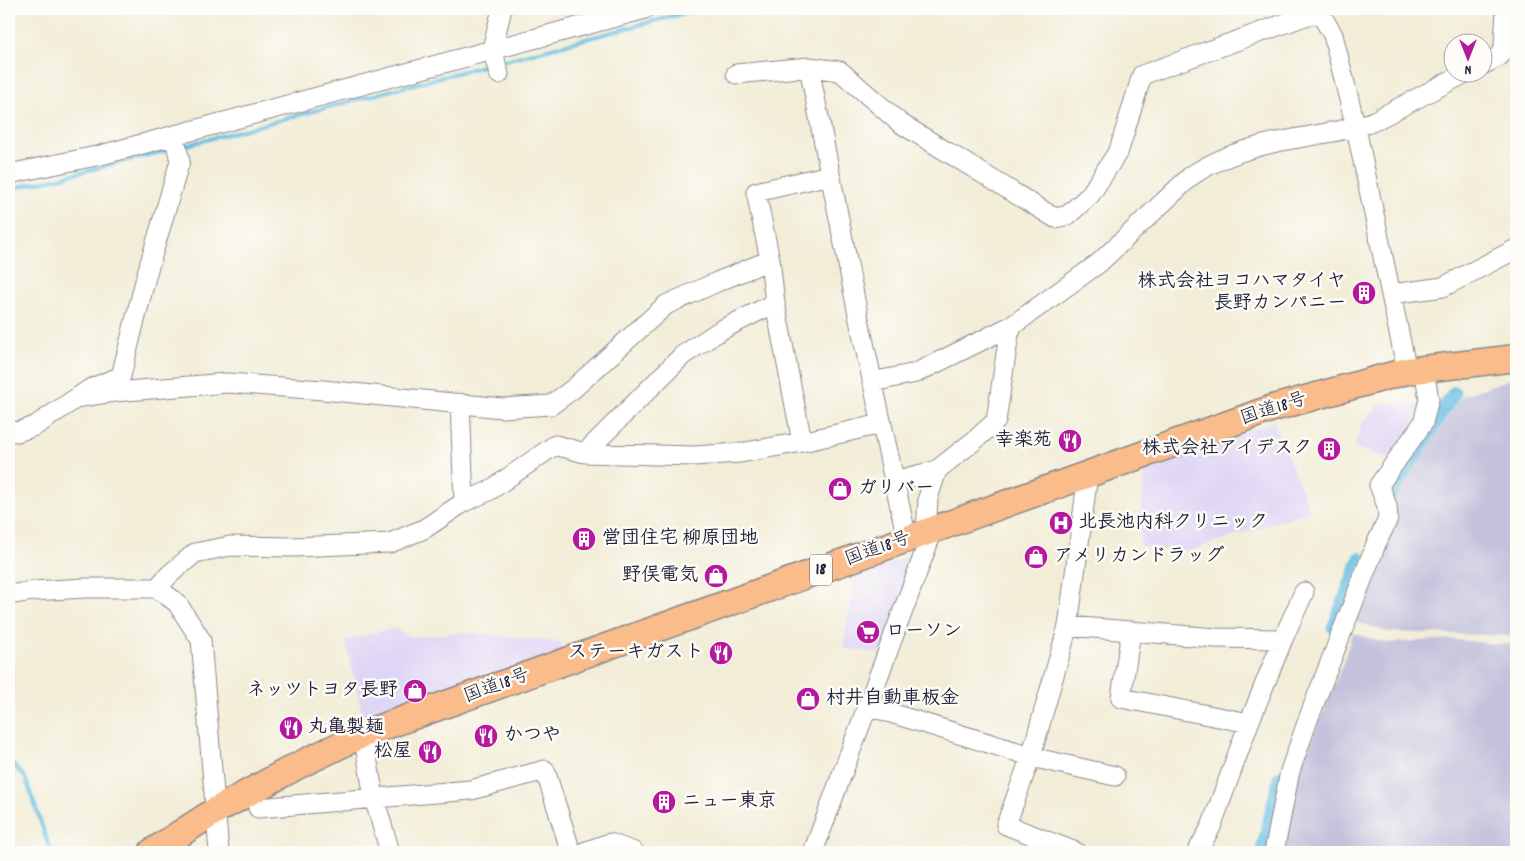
<svg xmlns="http://www.w3.org/2000/svg" width="1525" height="861" font-family="Dekko,'Klee One',sans-serif">
  <style>
    .built { fill: #dfd5f5 }
    .industrial { fill: #c3c1db }
    .lines { fill: none; stroke-linecap: round; stroke-linejoin: round }
    .stream { stroke: #65bde2; stroke-width: 4 }
    .canal { stroke: #65bde2; stroke-width: 14 }
    .minor-casing { stroke: #8a8889; stroke-width: 21 }
    .highway-casing { stroke: #8a8889; stroke-width: 29 }
    .minor { stroke: #fff; stroke-width: 19 }
    .highway { stroke: #f9bc8a; stroke-width: 26 }
    .labels { text-anchor: middle; dominant-baseline: central; stroke-width: 5; stroke-linejoin: round; paint-order: stroke }
    .shield { fill: #fdfcf7; stroke: #646373; stroke-width: 1 }
    .shield-label { font-size: 18px; font-weight: bold; fill: #22223b }
    .poi-label { font-size: 19px; font-weight: bold; fill: #22223b; stroke: #fdfcf7; text-anchor: start }
    .street-label { font-size: 19px; fill: #22223b; stroke: #fdfcf7 }
  </style>
  <rect width="100%" height="100%" fill="#fdfcf7"/>
  <filter id="ink" filterUnits="userSpaceOnUse"><feTurbulence type="fractalNoise" baseFrequency=".02" numOctaves="2"/><feDisplacementMap in="SourceGraphic" scale="10" xChannelSelector="R" yChannelSelector="G"/><feConvolveMatrix kernelMatrix="1 2 1 2 8 2 1 2 1" color-interpolation-filters="sRGB"/></filter>
  <filter id="wash" filterUnits="userSpaceOnUse"><feTurbulence type="fractalNoise" baseFrequency=".0096" numOctaves="4" result="noise"/><feDisplacementMap in="SourceGraphic" scale="20" xChannelSelector="R" yChannelSelector="G"/><feGaussianBlur stdDeviation="1.12" result="paint"/><feColorMatrix in="noise" values="0 0 0 0 0 0 0 0 0 0 0 0 0 0 0 0 0 1.4 0 .05"/><feComposite in="paint" operator="in"/></filter>
  <g filter="url(#wash)">
    <rect width="100%" height="100%" fill="#f2edd7"/>
    <path class="built" d="M1383,402l41,2 -32,57 -38,-14 8,-25z
      M1274,421l36,90 -121,40 -49,-5 4,-77z
      M920,552l-38,102 -39,-6 12,-72z
      M394,628l16,9 56,-5 95,10 2,9 -197,77 -21,-88z"/>
    <path class="industrial" d="M1516,377v259l-128,-4 -37,-12 42,-120 68,-104z
      M1353,633l32,10 66,-4 43,5h22v208h-233l9,-64 48,-117z"/>
    <g class="lines">
      <path class="stream" d="M502,61l198,-52
        M183,146l307,-82
        M9,189l50,-11 113,-29
        M9,761l16,16 26,75"/>
      <path class="canal" d="M1384,507l10,-20 60,-94
        M1334,627l26,-68
        M1262,852l18,-75"/>
    </g>
  </g>
  <g filter="url(#ink)">
    <g class="lines">
      <g class="minor-casing">
        <path id="minor" d="M1319,11l14,24 23,93 51,243
          M1482,65l18,-9 4,-9 2,-38
          M809,67l50,253 48,219
          M499,74l-7,-25 10,-40
          M736,74l73,-7 31,4 60,52 155,95 13,-3 22,-20 29,-45 23,-75 177,-64 -1,-2
          M9,174l92,-19 544,-146
          M1392,294l51,-7 73,-38
          M775,303l27,139
          M872,382l44,-9 97,-48
          M81,397l33,-5 113,-9 96,7 179,18 49,-3 22,-16 93,-84 51,-23 53,-22
          M460,403l4,99
          M9,431l8,1 18,-6 55,-37 31,-13 26,-103 33,-112 -6,-26
          M585,453l98,-98 38,-25 54,-27 -5,-43 -14,-68 74,-17
          M895,481l42,-11
          M926,533l2,-35 9,-28 38,-30 21,-19 13,-87 4,-9 86,-62 92,-87c30,-20 66,-31 102,-37 26,-5 54,-8 79,-17l95,-50
          M157,588l13,-14 25,-21 35,-7 63,1 97,-4 34,-14 40,-27 25,-11 66,-46 30,8 108,3 47,-3 62,-11 79,-18
          M9,595l24,-4 52,-3h72l20,15 24,37 18,212
          M1068,626l148,12 67,1 -34,84 -38,104 -14,25
          M1131,631l-10,67 128,25
          M1283,639l21,-47
          M868,706l172,53 75,17
          M363,734l11,64 16,54
          M258,808l213,-18 74,-20 26,82
          M584,852l26,-9 24,9
          M813,852l120,-322
          M1076,852l-70,-27 25,-69 37,-130 20,-151
          M1274,852l16,-81 19,-54 67,-173 12,-25 -1,-13 -8,-21 44,-62 6,-24 -5,-29"/>
      </g>
      <g class="highway-casing">
        <path id="highway" d="M152,852l63,-41 80,-44 68,-33 910,-326 134,-37 109,-13"/>
      </g>
      <use href="#minor" class="minor"/>
      <use href="#highway" class="highway"/>
    </g>
  </g>
  <defs>
    <g id="building-disc" transform="scale(1.25)"><circle r="9.5" fill="#b5179e" stroke="#fdfcf7"/><path d="M-4-6H4V6H1V3H-1V6H-4ZM-2.5-4.3h1.7v1.8h-1.7ZM.8-4.3h1.7v1.8H.8ZM-2.5-1h1.7V.8h-1.7ZM.8-1h1.7V.8H.8Z" fill="#fff"/></g>
    <g id="restaurant-disc" transform="scale(1.25)"><circle r="9.5" fill="#b5179e" stroke="#fdfcf7"/><path d="M-5-6h1v4h1v-4h1v4h1v-4h1v5L-1.5 .5V6h-2V.5L-5-1ZM5-6V6H3V1.5H1.5Q1.5-4 5-6Z" fill="#fff"/></g>
    <g id="shop-disc" transform="scale(1.25)"><circle r="9.5" fill="#b5179e" stroke="#fdfcf7"/><path d="M-5-2.5h2.3a2.7 3.5 0 0 1 5.4 0H5L5.5 6h-11ZM-1.5-2.5h3a1.5 2.3 0 0 0-3 0Z" fill="#fff"/></g>
    <g id="hospital-disc" transform="scale(1.25)"><circle r="9.5" fill="#b5179e" stroke="#fdfcf7"/><path d="M-5-5h3v3.5h4V-5h3V5h-3V1.5h-4V5h-3Z" fill="#fff"/></g>
    <g id="supermarket-disc" transform="scale(1.25)"><circle r="9.5" fill="#b5179e" stroke="#fdfcf7"/><path d="M-6-5.5h2.5l.6 2H6L4.5 2H-2.5L-4.4-4H-6ZM-1.5 3.2a1.3 1.3 0 1 0 .1 0ZM3 3.2a1.3 1.3 0 1 0 .1 0Z" fill="#fff"/></g>
  </defs>
  <g fill-rule="evenodd">
    <use href="#building-disc" x="1364" y="293"/>
    <use href="#restaurant-disc" x="1070" y="441"/>
    <use href="#building-disc" x="1329" y="449"/>
    <use href="#shop-disc" x="840" y="489"/>
    <use href="#hospital-disc" x="1061" y="523"/>
    <use href="#building-disc" x="584" y="539"/>
    <use href="#shop-disc" x="1036" y="557"/>
    <use href="#shop-disc" x="716" y="576"/>
    <use href="#supermarket-disc" x="868" y="632"/>
    <use href="#restaurant-disc" x="721" y="653"/>
    <use href="#shop-disc" x="415" y="691"/>
    <use href="#shop-disc" x="808" y="699"/>
    <use href="#restaurant-disc" x="291" y="728"/>
    <use href="#restaurant-disc" x="486" y="736"/>
    <use href="#restaurant-disc" x="430" y="752"/>
    <use href="#building-disc" x="664" y="802"/>
  </g>
  <g class="labels">
    <rect class="shield" x="810" y="554.5" width="22" height="31" rx="4"/>
    <g class="shield-label">
      <text x="821" y="570">18</text>
    </g>
    <g class="poi-label">
      <text x="1346" y="282" text-anchor="end">株式会社ヨコハマタイヤ<tspan x="1346" dy="22">長野カンパニー</tspan></text>
      <text x="1052" y="441" text-anchor="end">幸楽苑</text>
      <text x="1312" y="449" text-anchor="end">株式会社アイデスク</text>
      <text x="858" y="489">ガリバー</text>
      <text x="1078" y="523">北長池内科クリニック</text>
      <text x="602" y="539">営団住宅 柳原団地</text>
      <text x="1054" y="557">アメリカンドラッグ</text>
      <text x="698" y="576" text-anchor="end">野俣電気</text>
      <text x="886" y="632">ローソン</text>
      <text x="704" y="653" text-anchor="end">ステーキガスト</text>
      <text x="398" y="691" text-anchor="end">ネッツトヨタ長野</text>
      <text x="826" y="699">村井自動車板金</text>
      <text x="308" y="728">丸亀製麺</text>
      <text x="504" y="736">かつや</text>
      <text x="412" y="752" text-anchor="end">松屋</text>
      <text x="682" y="802">ニュー東京</text>
    </g>
    <g class="street-label">
      <text transform="translate(1274 410) rotate(-18)">国道18号</text>
      <text transform="translate(878 550) rotate(-20)">国道18号</text>
      <text transform="translate(497 687) rotate(-20)">国道18号</text>
    </g>
  </g>
  <rect width="1525" height="861" fill="none" stroke="#fdfcf7" stroke-width="30"/>
  <g transform="translate(1468 58) rotate(180)"><circle r="24" fill="#fdfcf7" stroke="#a5a5ac"/>
  <path d="M0-4L9 19L0 12L-9 19Z" fill="#b5179e"/>
  <text y="-8" font-size="14" font-weight="bold" text-anchor="middle" fill="#22223b">N</text>
  </g>
</svg>
